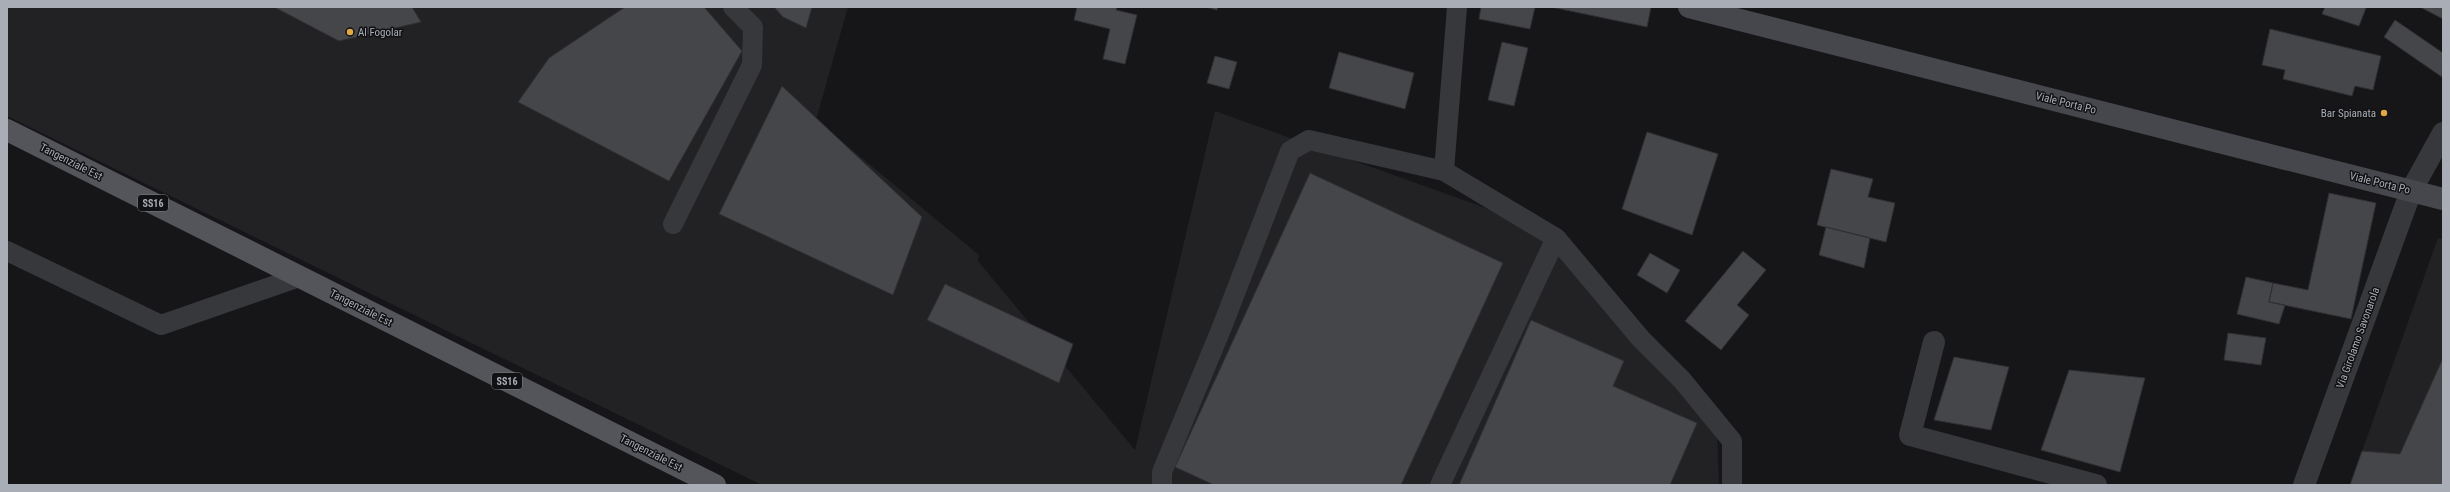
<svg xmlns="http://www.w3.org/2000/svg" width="2450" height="492" font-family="'Roboto Condensed',sans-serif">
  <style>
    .built { fill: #222224 }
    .building { fill: #45464a; stroke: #303033 }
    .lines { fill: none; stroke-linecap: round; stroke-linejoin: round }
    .service { stroke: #37383c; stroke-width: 20 }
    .minor { stroke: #37383c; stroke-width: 22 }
    .tertiary { stroke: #37383c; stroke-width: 22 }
    .secondary { stroke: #45474c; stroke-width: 22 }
    .primary { stroke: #54555b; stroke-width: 22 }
    .poi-dot { fill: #e0a846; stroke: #111113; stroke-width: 1.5 }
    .labels { text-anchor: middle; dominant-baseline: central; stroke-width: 3; stroke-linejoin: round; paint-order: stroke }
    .shield { fill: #111113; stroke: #7b7e85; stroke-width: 1 }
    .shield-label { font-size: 10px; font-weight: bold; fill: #a9adb6 }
    .poi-label { font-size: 11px; fill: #a9adb6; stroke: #111113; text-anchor: start }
    .street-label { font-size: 11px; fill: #a9adb6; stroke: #111113 }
  </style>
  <rect width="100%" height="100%" fill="#161618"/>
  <path class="built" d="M7,7h841l-32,113 163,135 -1,6 157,189 80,-339 310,111 191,183 3,80h-957l-755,-369z
    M2438,238l5,1v246h-93z"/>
  <path class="building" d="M274,7h138l9,15 -82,19z
    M625,7h79l38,44 -73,130 -151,-79 31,-44z
    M774,7h38l-6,21 -23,-11z
    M1077,7h40l-1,3 21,5 -12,49 -22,-5 7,-30 -36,-9z
    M1206,7h12l-1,3z
    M1481,7h54l-5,22 -51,-10z
    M1551,7h100l-4,20z
    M2325,7h39l2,1 -7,18 -37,-12z
    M2420,7h23v12z
    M2395,20l48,33 -1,24 -58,-40z
    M2270,29l111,27 -8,34 -18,-4 -3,10 -69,-17 2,-9 -23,-5z
    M1502,42l26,6 -14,58 -26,-6z
    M1339,52l75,21 -9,36 -76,-21z
    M1215,56l22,6 -8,27 -22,-6z
    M782,86l140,131 -29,78 -174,-81z
    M1647,132l71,22 -26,81 -70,-26z
    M1831,169l42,10 -5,18 27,6 -9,39 -69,-17z
    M1310,173l193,90 -102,222h-187l-39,-18z
    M2329,193l47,10 -25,116 -82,-17 4,-19 35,7z
    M1826,227l44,11 -6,30 -45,-13z
    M1743,251l23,19 -29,35 12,10 -28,35 -36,-29z
    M1650,253l30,17 -13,23 -30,-18z
    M2246,277l27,6 -4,19 16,3 -6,19 -42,-10z
    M945,284l128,60 -14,39 -132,-63z
    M1531,320l93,41 -11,25 84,37 -27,62h-211z
    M2228,333l38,5 -5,27 -37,-5z
    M1954,357l55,10 -18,63 -57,-10z
    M2443,358v127h-93l12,-34 38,3z
    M2069,370l76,8 -25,94 -79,-22z"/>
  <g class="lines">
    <path class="service" d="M1444,171l13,-164
      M673,224l79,-159 1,-38 -20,-20
      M7,251l154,74 138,-48
      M1162,485v-13l60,-145 68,-176 19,-11 135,31 112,67 85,101 41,41 50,61v44
      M1440,485l116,-247"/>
    <path class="minor" d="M1934,342l-24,93 186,50"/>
    <path class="tertiary" d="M2304,485l107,-294 32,-58"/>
    <path class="secondary" d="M1689,7l754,192"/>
    <path class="primary" d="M7,130l708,355"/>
  </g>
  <g class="poi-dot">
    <circle cx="350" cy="32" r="4"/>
    <circle cx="2384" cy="113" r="4"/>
  </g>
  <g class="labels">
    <g class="shield">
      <rect x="138" y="195" width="30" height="16" rx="3"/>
      <rect x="492" y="373" width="30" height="16" rx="3"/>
    </g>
    <g class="shield-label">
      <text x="153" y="203">SS16</text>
      <text x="507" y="381">SS16</text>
    </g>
    <g class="poi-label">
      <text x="358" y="32">Al Fogolar</text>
      <text x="2376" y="113" text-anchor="end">Bar Spianata</text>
    </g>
    <g class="street-label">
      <text transform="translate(2066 103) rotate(14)">Viale Porta Po</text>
      <text transform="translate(71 162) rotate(27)">Tangenziale Est</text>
      <text transform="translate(2380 183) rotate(14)">Viale Porta Po</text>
      <text transform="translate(361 308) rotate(27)">Tangenziale Est</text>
      <text transform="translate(2358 338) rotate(-70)">Via Girolamo Savonarola</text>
      <text transform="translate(651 453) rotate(27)">Tangenziale Est</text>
    </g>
  </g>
  <rect width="2450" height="492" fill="none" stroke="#a9adb6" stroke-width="16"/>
</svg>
